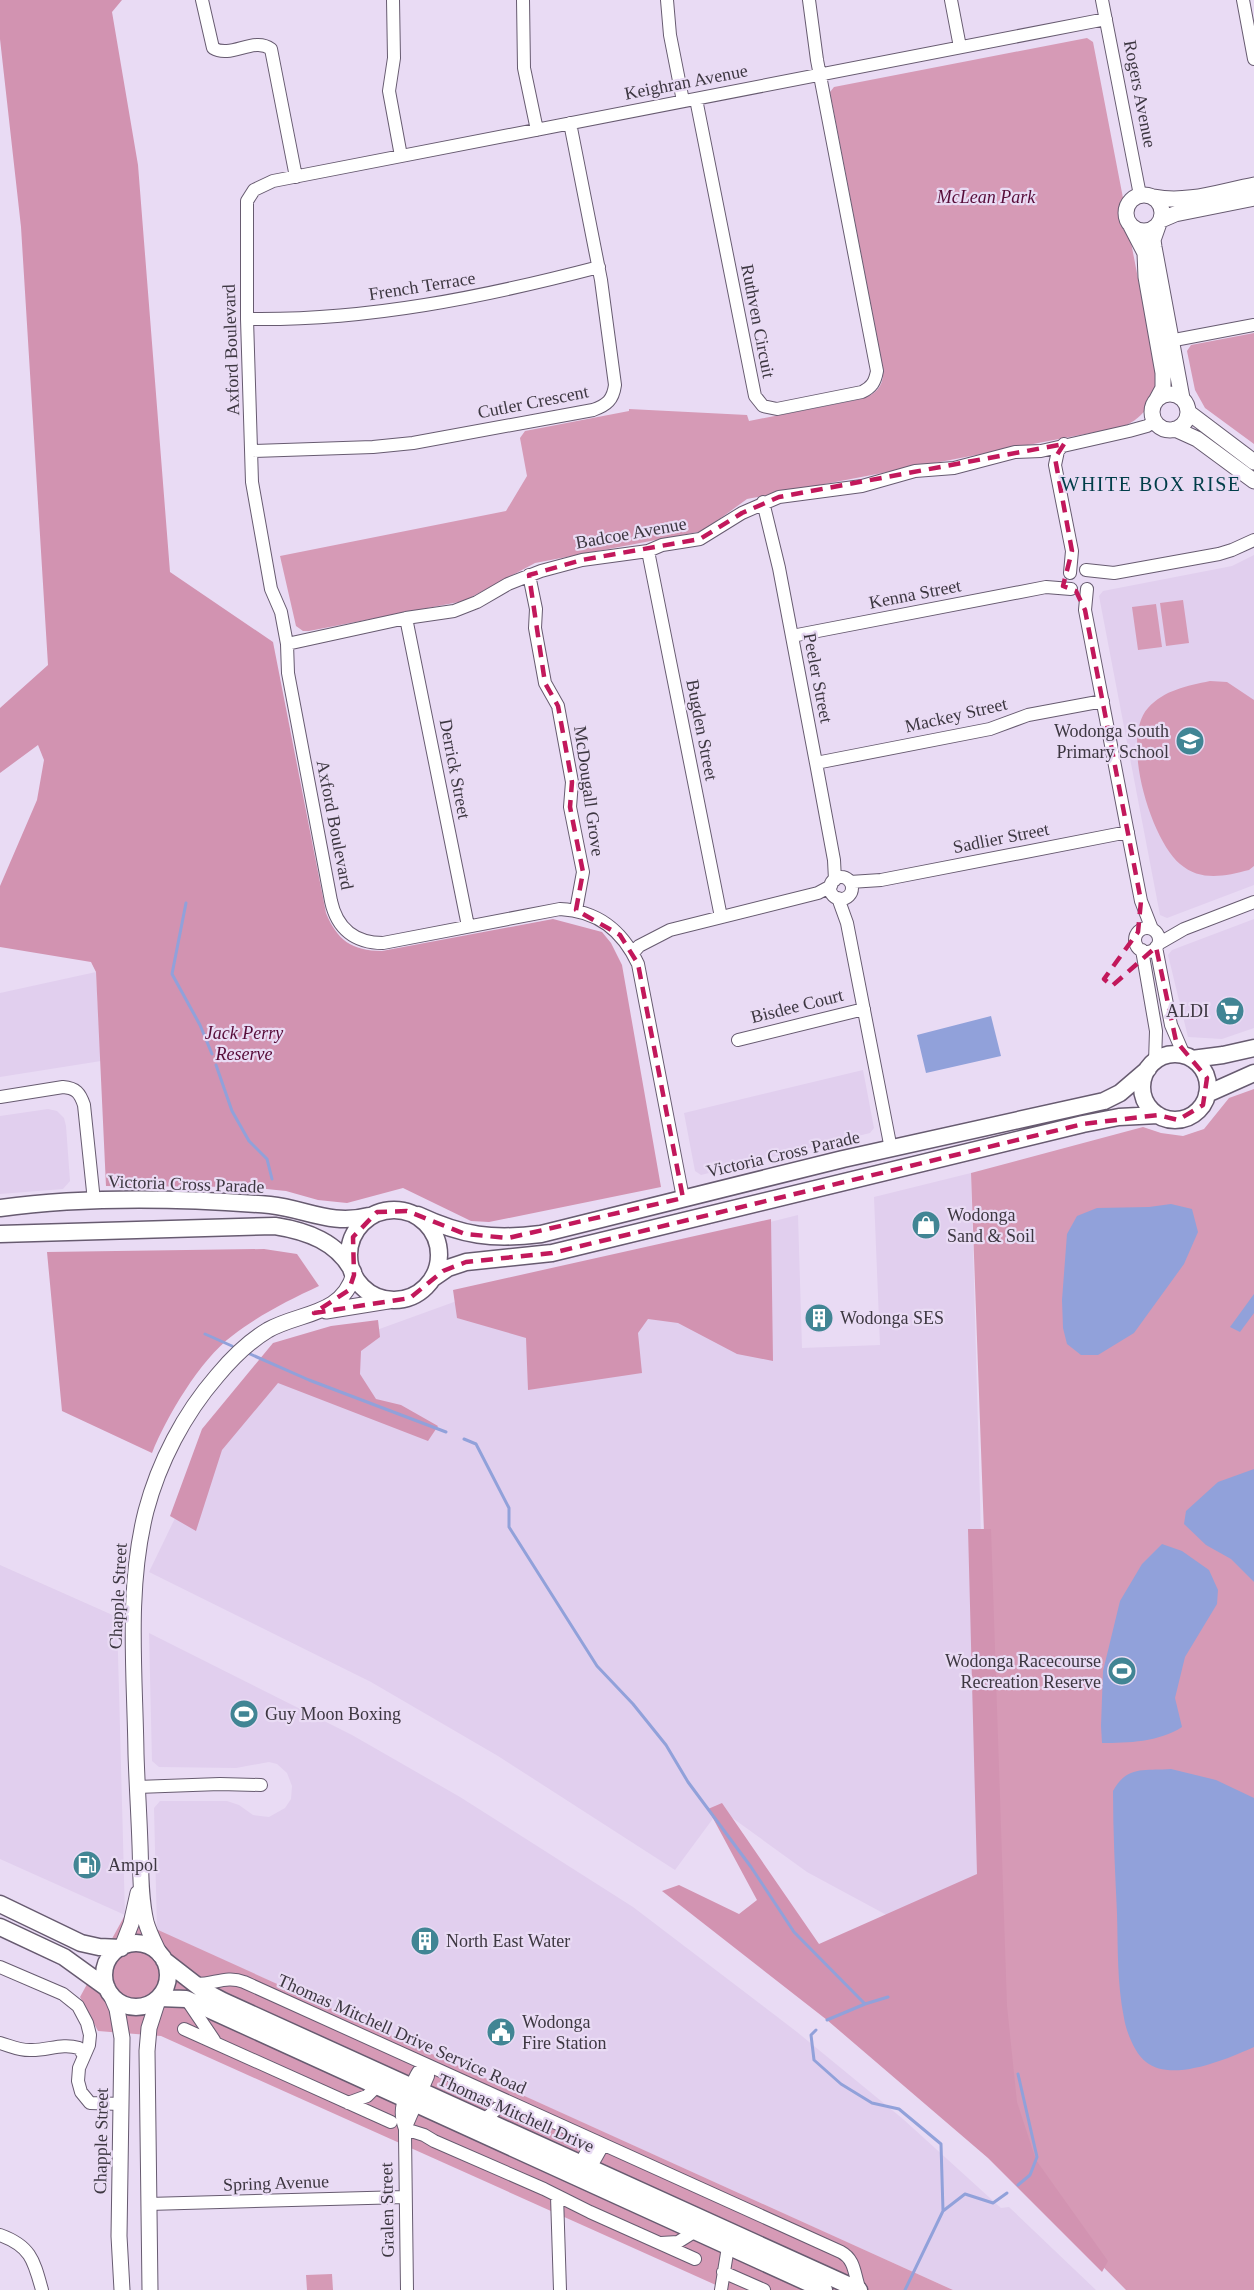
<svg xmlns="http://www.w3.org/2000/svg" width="1254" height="2290" font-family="Georgia,serif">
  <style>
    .built { fill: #e1cfee }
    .green { fill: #d69ab6 }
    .forest { fill: #d293b1 }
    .water { fill: #91a1da }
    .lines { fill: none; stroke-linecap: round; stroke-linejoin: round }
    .stream { stroke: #91a1da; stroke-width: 3 }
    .minor-casing { stroke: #675b70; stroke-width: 14 }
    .tertiary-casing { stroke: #675b70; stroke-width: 17 }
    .secondary-casing { stroke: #675b70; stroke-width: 19 }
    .minor { stroke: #fff; stroke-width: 12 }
    .tertiary { stroke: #fff; stroke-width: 15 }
    .secondary { stroke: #fff; stroke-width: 16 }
    .marked { fill: none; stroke: #c2185b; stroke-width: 4.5; stroke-dasharray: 12 8; stroke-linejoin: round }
    .labels { text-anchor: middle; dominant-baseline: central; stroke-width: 4.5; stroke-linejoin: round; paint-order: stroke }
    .street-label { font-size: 18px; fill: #3d3741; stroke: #e9dbf4 }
    .park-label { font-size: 18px; font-style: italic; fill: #570c39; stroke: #e9dbf4 }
    .poi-label { font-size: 18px; fill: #3d3741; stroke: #e9dbf4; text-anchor: start }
    .neighbourhood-label { font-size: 20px; letter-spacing: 1.5px; fill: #003d49; stroke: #e9dbf4 }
  </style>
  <rect width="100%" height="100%" fill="#e9dbf4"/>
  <path class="built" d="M1254,555v330l-87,33 -7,-3 -61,-319 4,-5 129,-25z
    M1254,919v109l-32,11 -34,-2 -20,-82 4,-5z
    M96,972l5,89 -101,16v-84z
    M863,1070l11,58 -4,5 -169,42 -6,-4 -11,-58z
    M48,1109l9,2 7,7 2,8 4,55 -7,8 -63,5v-78z
    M971,1173l20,725 -97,21 -87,-47 -87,-63 -45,61 -177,-114 -127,-74 -222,-110 73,-151 47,-52 196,-71 333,-83 4,133 78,-3 -6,-148z
    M0,1565l117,52 8,298 -125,-56z
    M149,1633l203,102 108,62 173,110 164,125 106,87 98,89 8,-1 87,83h-143l-796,-360 -3,-122 6,-7h67l12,4 14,10 16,2 16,-9 6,-9 1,-13 -5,-13 -10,-9 -8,-2 -33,6 -77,-1 -7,-6z"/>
  <path class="green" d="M1087,38l6,4 30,156c-3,15 -1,26 7,39l26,135c0,26 -9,45 -34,55l-375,72 -44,32 -168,32 -71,38 -155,30h-6l-7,-5 -16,-70 226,-45 21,-35 -7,-38 5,-7 104,-20v-2l118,6 2,6 112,-22c15,-4 24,-14 22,-31l-53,-276 4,-5z
    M1254,333v111l-49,-36 -10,-18 -8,-39 4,-6z
    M1183,600l6,43 -23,3 -6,-43z
    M1156,604l6,43 -24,3 -6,-43z
    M1210,681l17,1 27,18v166l-5,4c-24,6 -48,12 -69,-6 -29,-24 -60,-126 -32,-156 16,-18 39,-22 62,-27z
    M1254,1089v1201h-128l-119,-121 -36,-996 172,-46 18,6 22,3 21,-7 25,-31z
    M125,1915l828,375h-226l-566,-254 -63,-5 -18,-34z
    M332,2274l1,16h-26l-1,-15z"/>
  <path class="forest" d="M0,0h122l-10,12 26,153 32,407 103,70 53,271c11,27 26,38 56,38l171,-32 49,13 9,11 11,22 39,222 -172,35 -18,-1 -68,-33 -56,15 -29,-3 -32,-9 -40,-4 -140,-1 -10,-214 -5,-10 -91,-15v-61l37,-86 7,-40 -6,-15 -38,28v-65l48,-43 -27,-438 -21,-188z
    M771,1219l2,142 -36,-7 -59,-31 -30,-4 -10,14 4,40 -114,17 -2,-52 -69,-20 -4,-28z
    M264,1249l33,5 22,32c-30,14 -60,29 -87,50 -32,24 -65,80 -80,117l-90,-42 -15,-159z
    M378,1320l2,17 -19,14 -1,23 16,25 25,6 37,21 -10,15 -150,-58 -56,67 -26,81 -26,-15 32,-87 71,-86 58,-17z
    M968,1529h23l16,477 10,96 19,58 72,101 -6,11 -114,-114 -161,-138 -165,-129 17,-6 60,29 18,-14 -49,-91 14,-6 97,141 158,-70z"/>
  <path class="water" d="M991,1016l10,40 -75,17 -9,-38z
    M1171,1204l21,5 6,23 -14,32 -50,69 -36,22h-17l-14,-11 -4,-16 -1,-28 5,-66 10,-18 20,-8 52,-1z
    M1254,1294v19l-14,19 -10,-5z
    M1254,1469v113l-23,-23 -25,-14 -22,-21 2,-13 32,-29z
    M1162,1544l20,7 27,19 9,20 -1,14 -32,53 -10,41 7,29c-23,15 -54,16 -80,16l-1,-17 2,-55 17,-70 22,-37z
    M1171,1769l45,11 38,18v249c-27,12 -82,36 -108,15 -11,-8 -20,-31 -22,-44 -7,-35 -6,-70 -7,-105 -2,-41 -4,-82 -4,-122 14,-26 32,-20 58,-22z"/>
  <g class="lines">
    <path class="stream" d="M186,903l-14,71 28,51 12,29
      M216,1065l16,46 17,30 18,18 5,20
      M205,1334l27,12
      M250,1354l59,26 137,52
      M464,1439l12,5 33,64v19l88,139 36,38 33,41 22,37 63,85 43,65 71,72
      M827,2020l38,-16 23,-7
      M816,2030l-5,5 3,25 27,24 31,19 27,6 42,35 2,67
      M1018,2185l12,-10 7,-18 -19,-83
      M905,2290l38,-79 22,-17 28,9 14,-10"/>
    <g class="minor-casing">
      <path id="minor" d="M202,0l11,48c18,11 41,-12 58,1l25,128
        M393,0l1,58 -5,33 12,65
        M523,0l1,68 13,62
        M667,0l3,35 13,66
        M951,0l9,47
        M1102,0l38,195
        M1243,0l11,59
        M696,99l59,297 8,10 14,3 85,-17c10,-5 13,-10 15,-21l-60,-311 -8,-60
        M247,319c120,2 237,-22 352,-52
        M1164,342l90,-17
        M1064,444l-6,7 -3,14 17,86 -2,22
        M252,451l121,-4 40,-4 180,-33c14,-5 20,-10 22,-25l-14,-105 -31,-157
        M763,502l16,66 37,195 18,97 1,20
        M648,551l73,366
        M1086,570l28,3 105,-19 13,-4 22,-10
        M529,575l7,34 -1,19 10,55 13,23 14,76 -2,25 13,65 -7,38
        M1087,589l-2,21 56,291 11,28
        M406,618l62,308
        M792,636l254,-49 25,2
        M287,644l119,-26 48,-7 23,-9 31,-18 33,-13 41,-11 66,-9 14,-6 38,-6 42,-26 37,-16 83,-11 53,-15 39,-3 61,-16 26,-1 88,-20 18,-5 8,-5
        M816,763l174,-34 38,-14 75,-14
        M830 888a11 11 0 1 1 22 0a11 11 0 1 1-22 0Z
        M850,882l31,-2 247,-48
        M838,898l9,25 44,226
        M1135 940a12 12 0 1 1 24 0a12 12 0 1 1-24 0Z
        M1158,944l26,-15 70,-27
        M1156,947l15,78 13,30
        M1142,950l14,81 -1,31
        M633,953l6,-7 31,-16 148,-37 13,-7
        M738,1040l126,-31
        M0,1097l63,-10c13,1 17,6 21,18l10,96
        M683,1198l-45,-234c-16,-34 -40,-53 -78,-55l-177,34c-28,0 -46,-14 -52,-42l-43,-228 -1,-29 -6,-32 -10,-23 -19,-107 -5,-163v-118l7,-11 19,-9 833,-162
        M137,1787l83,-3 41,1
        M0,1967l63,27 15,12 9,17 3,12 -1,10 -10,23 -1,13 3,11 9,11 32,1
        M195,1984c18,1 31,-9 49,-2l597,270c15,8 13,24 19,38
        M187,2000l27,40
        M184,2029l207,93
        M0,2043c11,3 20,8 32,7 17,0 30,-7 47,-2l5,8
        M348,2103l19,-7 9,-9
        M484,2120l22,-19
        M405,2129l19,6 10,6 110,48 46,23 105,47
        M405,2129c-7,-19 -2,-29 7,-45 4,-8 6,-15 14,-19l2,11 -23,53v6l2,155
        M581,2163l11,-23
        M590,2168l13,-23
        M557,2196l3,94
        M148,2204l257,-7
        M0,2235c31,11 34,26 42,55
        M661,2243l17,-1 16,-10
        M723,2272l41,18
        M721,2290l7,-43"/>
    </g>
    <g class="tertiary-casing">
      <path id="tertiary" d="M1126 213a18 18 0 1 1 36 0a18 18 0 1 1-36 0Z
        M1154,197c32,7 68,-6 100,-12
        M1161,220l14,-6 79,-16
        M1159,223l-6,17 1,7 28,151
        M1131,226l14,27 1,24 17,96v15l-7,13
        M1152 412a18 18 0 1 1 36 0a18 18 0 1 1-36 0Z
        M1188,412l66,50
        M1175,429l22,10 57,42
        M326,1311l62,-10
        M122,1947l9,-23 7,-31
        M160,1955c-5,-11 -11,-22 -14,-33 -6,-26 -5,-51 -6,-77 -1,-30 -3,-60 -4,-91 -1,-80 -10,-164 10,-243 13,-49 38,-97 71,-135 15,-18 31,-34 51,-46 32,-18 74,-14 86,-56
        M111,1995l6,14 5,29 -3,198 3,54
        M150,2290l-3,-239 2,-23 9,-28"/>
    </g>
    <g class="secondary-casing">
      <path id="secondary" d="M1142 1087a33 33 0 1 1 66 0a33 33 0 1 1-66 0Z
        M1192,1059l31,-4 31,-7
        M1207,1094l47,-21
        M0,1208c89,-12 181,-10 270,-3 37,4 61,21 99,11
        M349 1255a45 45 0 1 1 90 0a45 45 0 1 1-90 0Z
        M418,1215c45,21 74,25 123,19l302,-75 261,-58 16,-8 28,-24
        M0,1234l275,-8c32,5 63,16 78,46
        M432,1279l16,-11 18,-6 86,-9 531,-129 36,-7 39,-2
        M0,1904l81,39 18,4 22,1
        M0,1927l64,30 43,31
        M104 1975a32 32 0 1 1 64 0a32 32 0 1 1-64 0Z
        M164,1960l40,31 19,10 636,289
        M159,1998l27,1 638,291"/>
    </g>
    <use href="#minor" class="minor"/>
    <use href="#tertiary" class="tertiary"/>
    <use href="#secondary" class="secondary"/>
  </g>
  <path class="marked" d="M1064,444l-9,14 17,93 -9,35 13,5 9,19 56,291 -3,31 -34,47 8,7 44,-39 20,94 31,37 -4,27 -25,15 -20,-5 -75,9 -531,129 -86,9 -23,9 -33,27 -96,15 35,-23 5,-15 -1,-38 24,-25 30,-1 58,23 43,4 175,-40 -45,-234 -18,-29 -44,-25 7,-38 -13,-65 2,-25 -14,-76 -13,-23 -16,-108 53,-15 118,-21 42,-26 37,-16z"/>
  <defs>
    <g id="school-disc" transform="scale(1.5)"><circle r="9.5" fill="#418594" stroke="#e9dbf4"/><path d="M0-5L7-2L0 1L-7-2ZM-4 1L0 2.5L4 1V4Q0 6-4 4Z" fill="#fff"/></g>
    <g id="supermarket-disc" transform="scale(1.5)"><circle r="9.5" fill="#418594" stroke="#e9dbf4"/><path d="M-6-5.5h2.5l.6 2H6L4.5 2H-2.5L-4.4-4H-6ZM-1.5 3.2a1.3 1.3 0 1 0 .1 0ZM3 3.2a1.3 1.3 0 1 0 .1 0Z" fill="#fff"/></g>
    <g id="shop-disc" transform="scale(1.5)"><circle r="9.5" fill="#418594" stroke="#e9dbf4"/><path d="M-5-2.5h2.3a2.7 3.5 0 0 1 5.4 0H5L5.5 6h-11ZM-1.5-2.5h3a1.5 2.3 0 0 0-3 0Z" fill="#fff"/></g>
    <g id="building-disc" transform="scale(1.5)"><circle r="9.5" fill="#418594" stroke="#e9dbf4"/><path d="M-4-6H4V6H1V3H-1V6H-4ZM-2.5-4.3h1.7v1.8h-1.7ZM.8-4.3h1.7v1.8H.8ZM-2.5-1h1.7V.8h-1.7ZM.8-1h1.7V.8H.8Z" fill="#fff"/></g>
    <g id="stadium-disc" transform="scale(1.5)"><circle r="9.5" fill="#418594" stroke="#e9dbf4"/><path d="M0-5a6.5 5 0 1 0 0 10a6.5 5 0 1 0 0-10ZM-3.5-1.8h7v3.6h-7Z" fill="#fff"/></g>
    <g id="fuel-disc" transform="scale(1.5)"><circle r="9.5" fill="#418594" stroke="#e9dbf4"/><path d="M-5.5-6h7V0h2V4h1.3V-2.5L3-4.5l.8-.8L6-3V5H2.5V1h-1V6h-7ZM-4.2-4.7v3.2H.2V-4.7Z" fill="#fff"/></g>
    <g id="civic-disc" transform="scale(1.5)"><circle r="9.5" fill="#418594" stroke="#e9dbf4"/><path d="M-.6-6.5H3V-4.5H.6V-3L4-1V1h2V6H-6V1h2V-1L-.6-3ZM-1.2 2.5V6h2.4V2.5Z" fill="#fff"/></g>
  </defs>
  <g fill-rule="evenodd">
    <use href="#school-disc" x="1190" y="741"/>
    <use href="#supermarket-disc" x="1230" y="1011"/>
    <use href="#shop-disc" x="926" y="1225"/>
    <use href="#building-disc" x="819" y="1318"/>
    <use href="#stadium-disc" x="1122" y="1671"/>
    <use href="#stadium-disc" x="244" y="1714"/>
    <use href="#fuel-disc" x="87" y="1865"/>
    <use href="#building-disc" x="425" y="1941"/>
    <use href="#civic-disc" x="501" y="2032"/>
  </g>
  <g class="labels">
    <g class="street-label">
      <text transform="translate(686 82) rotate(-11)">Keighran Avenue</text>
      <text transform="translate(1140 94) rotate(79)">Rogers Avenue</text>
      <text transform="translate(422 286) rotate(-9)">French Terrace</text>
      <text transform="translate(758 321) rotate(79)">Ruthven Circuit</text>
      <text transform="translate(231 350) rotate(-92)">Axford Boulevard</text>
      <text transform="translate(533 402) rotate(-11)">Cutler Crescent</text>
      <text transform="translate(631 533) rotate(-10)">Badcoe Avenue</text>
      <text transform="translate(915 594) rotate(-11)">Kenna Street</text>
      <text transform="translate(818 678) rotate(79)">Peeler Street</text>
      <text transform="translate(956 715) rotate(-13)">Mackey Street</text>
      <text transform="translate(702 730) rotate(79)">Bugden Street</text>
      <text transform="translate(455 769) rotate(79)">Derrick Street</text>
      <text transform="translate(589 791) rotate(82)">McDougall Grove</text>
      <text transform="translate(335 825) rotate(79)">Axford Boulevard</text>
      <text transform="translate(1001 838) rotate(-11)">Sadlier Street</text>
      <text transform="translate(797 1006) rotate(-14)">Bisdee Court</text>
      <text transform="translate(783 1154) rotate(-13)">Victoria Cross Parade</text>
      <text transform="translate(186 1184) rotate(2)">Victoria Cross Parade</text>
      <text transform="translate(118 1596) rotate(-87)">Chapple Street</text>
      <text transform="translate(402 2034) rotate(24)">Thomas Mitchell Drive Service Road</text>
      <text transform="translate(516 2113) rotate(24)">Thomas Mitchell Drive</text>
      <text transform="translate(101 2141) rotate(-89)">Chapple Street</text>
      <text transform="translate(276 2183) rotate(-2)">Spring Avenue</text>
      <text transform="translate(387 2210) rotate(-91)">Gralen Street</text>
    </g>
    <g class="park-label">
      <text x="986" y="197">McLean Park</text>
      <text x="244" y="1033">Jack Perry<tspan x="244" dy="21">Reserve</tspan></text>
    </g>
    <g class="poi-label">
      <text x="1169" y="731" text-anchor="end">Wodonga South<tspan x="1169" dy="21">Primary School</tspan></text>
      <text x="1209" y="1011" text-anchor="end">ALDI</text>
      <text x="947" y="1215">Wodonga<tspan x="947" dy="21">Sand &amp; Soil</tspan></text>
      <text x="840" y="1318">Wodonga SES</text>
      <text x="1101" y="1661" text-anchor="end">Wodonga Racecourse<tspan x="1101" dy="21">Recreation Reserve</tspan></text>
      <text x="265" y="1714">Guy Moon Boxing</text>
      <text x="108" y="1865">Ampol</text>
      <text x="446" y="1941">North East Water</text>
      <text x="522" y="2022">Wodonga<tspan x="522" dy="21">Fire Station</tspan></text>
    </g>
    <g class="neighbourhood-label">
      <text x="1151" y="484">WHITE BOX RISE</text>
    </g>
  </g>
</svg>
